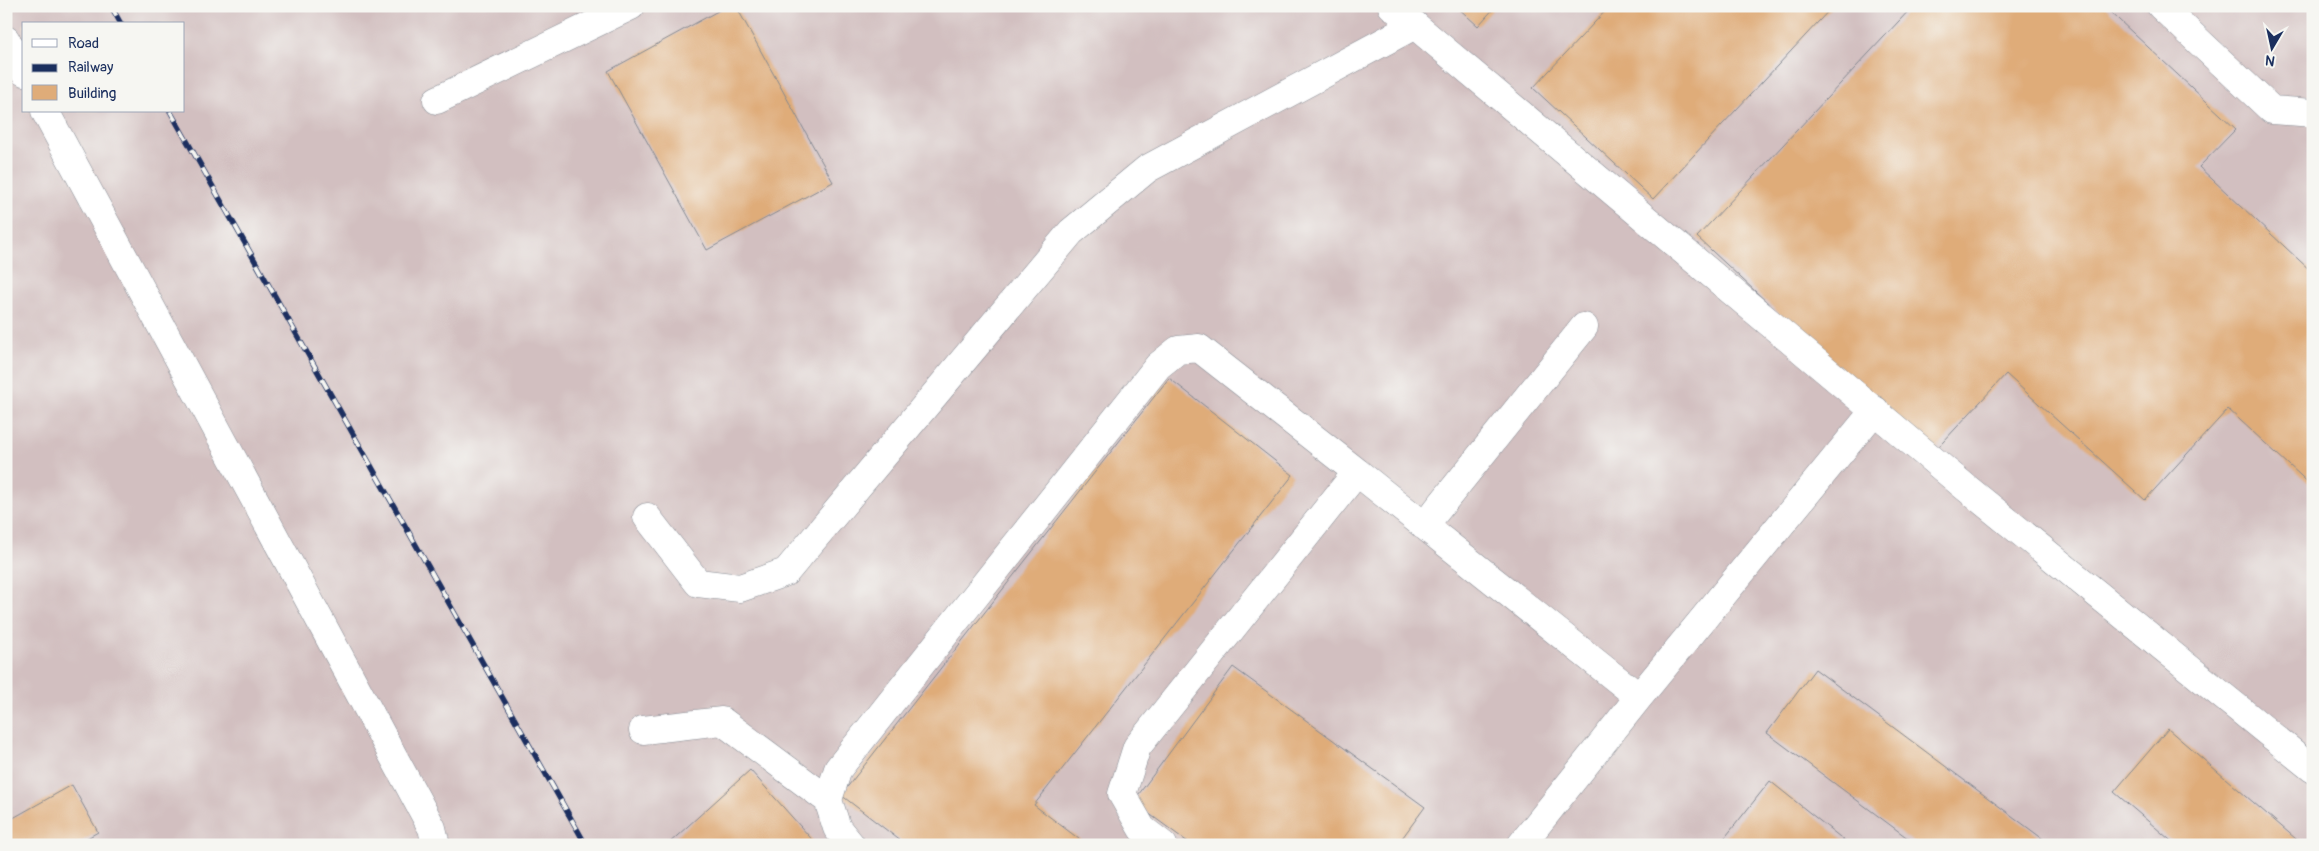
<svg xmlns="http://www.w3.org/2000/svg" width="2319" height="851" font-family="Pangolin,sans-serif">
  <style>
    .industrial { fill: #d2bfc0; fill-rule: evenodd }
    .building { fill: #dfac79 }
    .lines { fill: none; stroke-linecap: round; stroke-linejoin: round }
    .minor-casing { stroke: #848890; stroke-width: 29 }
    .minor { stroke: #fff; stroke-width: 28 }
    .rail-casing { stroke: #1b2f5e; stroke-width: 5.5 }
    .rail { stroke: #f6f6f2; stroke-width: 4; stroke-dasharray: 11; stroke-linecap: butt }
  </style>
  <rect width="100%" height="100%" fill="#f6f6f2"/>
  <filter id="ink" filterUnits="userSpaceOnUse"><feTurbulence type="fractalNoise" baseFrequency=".02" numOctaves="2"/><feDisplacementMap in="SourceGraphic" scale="10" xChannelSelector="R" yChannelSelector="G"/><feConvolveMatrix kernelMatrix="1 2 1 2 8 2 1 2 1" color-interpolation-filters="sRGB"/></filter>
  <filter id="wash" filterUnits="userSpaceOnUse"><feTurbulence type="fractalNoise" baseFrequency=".0096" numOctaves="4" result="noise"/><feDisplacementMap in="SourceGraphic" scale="20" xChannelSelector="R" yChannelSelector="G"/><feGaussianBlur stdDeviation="1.12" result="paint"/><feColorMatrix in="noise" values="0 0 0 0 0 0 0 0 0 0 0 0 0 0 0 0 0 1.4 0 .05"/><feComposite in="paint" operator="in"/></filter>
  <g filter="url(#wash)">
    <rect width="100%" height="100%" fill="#eee0c2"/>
    <path class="industrial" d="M6,6h2307v839h-2307zM24,24h160v87h-160z"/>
    <g id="blocks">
      <path class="building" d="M727,6h9l97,176 -126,68 -99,-179z
        M1456,6h40l-18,20z
        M1610,6h223l-180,193 -120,-111z
        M1913,6h191l132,123 -37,38 114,106v214l-85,-78 -83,91 -139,-126 -75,81 -234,-218z
        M1169,378l124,97 -259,330 53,40h-181l-65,-50z
        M1233,667l192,140 -28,38h-205l-59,-43z
        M1815,669l236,176h-134l-150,-112z
        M2168,729l135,116h-127l-62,-53z
        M750,770l67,75h-150z
        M1770,781l80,64h-131z
        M72,785l26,47 -23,13h-69v-23z"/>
    </g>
  </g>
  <g filter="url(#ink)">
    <use href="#blocks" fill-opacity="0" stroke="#848890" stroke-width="1"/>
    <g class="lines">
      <g class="minor-casing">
        <path id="minor" d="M1392,6l572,480 349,283
          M2161,6l111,104 41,3
          M6,40l18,32
          M437,100l194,-94
          M45,111l387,717 4,17
          M647,517l51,66 42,5 46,-16 285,-340 76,-63 268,-144
          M1424,526l160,-199
          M643,730l79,-9 106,79
          M851,845l-14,-17 -9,-28 10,-31 320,-403 20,-16 21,-2 158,124
          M1163,845l-21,-16 -20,-35 15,-47 220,-275 282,225
          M1521,845l118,-148 236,-287"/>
      </g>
      <use href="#minor" class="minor"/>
      <g class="rail-casing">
        <path id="rail" d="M111,6l10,18
          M170,111l416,734"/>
      </g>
      <use href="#rail" class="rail"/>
    </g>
  </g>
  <rect width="2319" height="851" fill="none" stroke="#f6f6f2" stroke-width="25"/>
  <rect x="22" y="22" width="162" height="90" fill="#f6f6f2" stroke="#9ea6b7"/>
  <rect x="32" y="39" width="25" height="8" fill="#ffffff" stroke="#9ea6b7"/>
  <text x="68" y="48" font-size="15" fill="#1b2f5e">Road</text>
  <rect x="32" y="64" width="25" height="8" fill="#1b2f5e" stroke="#9ea6b7"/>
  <text x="68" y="72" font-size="15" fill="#1b2f5e">Railway</text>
  <rect x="32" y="85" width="25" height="15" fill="#dfac79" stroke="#9ea6b7"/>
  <text x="68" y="98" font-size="15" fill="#1b2f5e">Building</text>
  <g transform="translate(2272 48) rotate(189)" stroke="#f6f6f2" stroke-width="4" paint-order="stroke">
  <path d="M0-4L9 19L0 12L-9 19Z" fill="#1b2f5e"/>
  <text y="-8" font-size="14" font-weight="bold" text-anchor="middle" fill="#1b2f5e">N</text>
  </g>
</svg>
